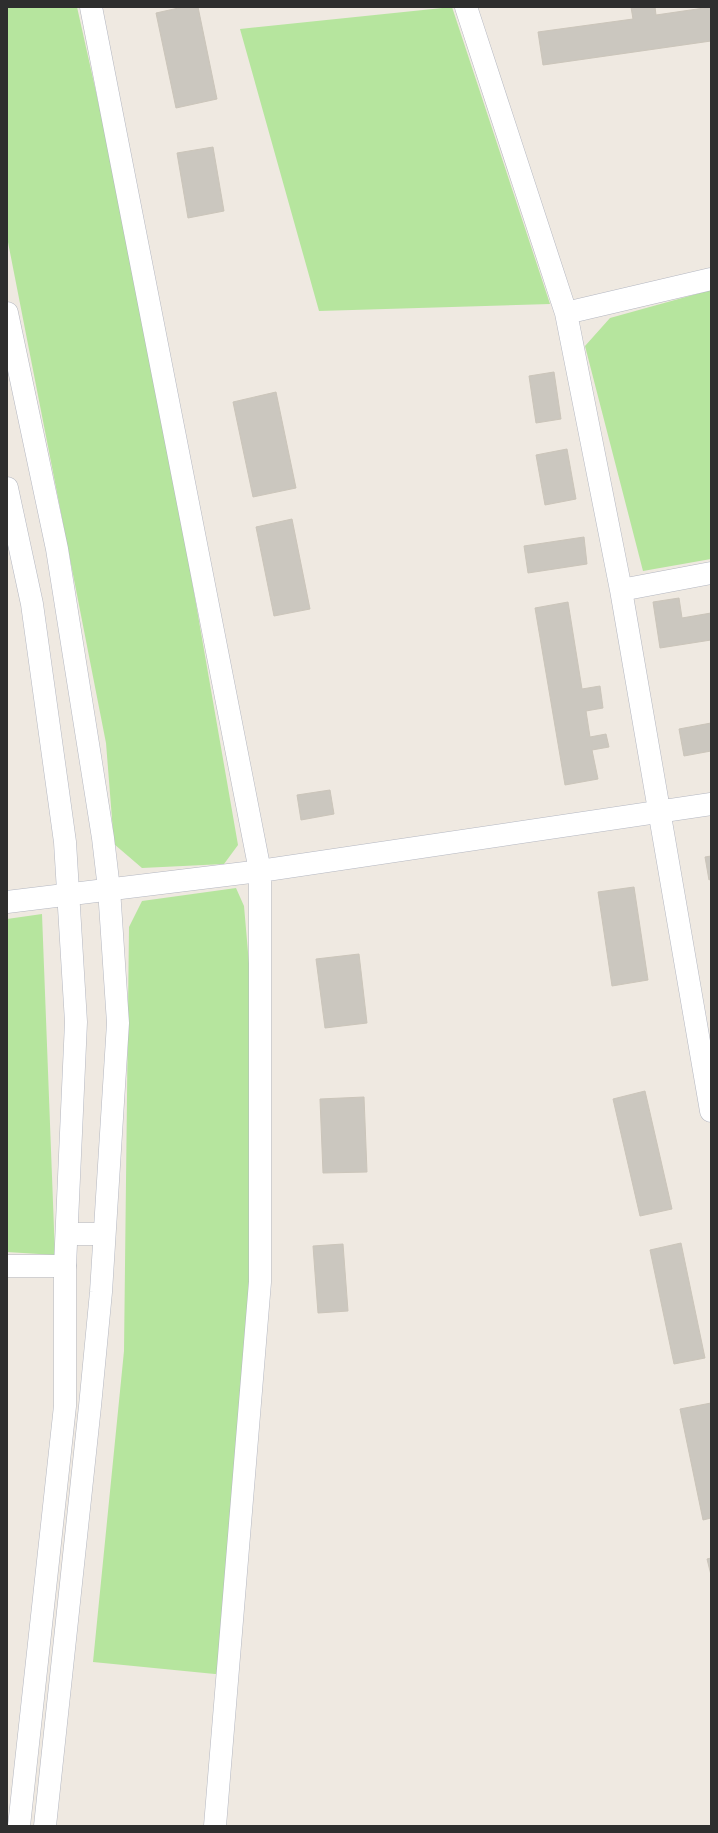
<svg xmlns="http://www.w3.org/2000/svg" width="718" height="1833" font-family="Signika,sans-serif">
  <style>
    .green { fill: #b6e59e }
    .building { fill: #cbc7bf; stroke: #cbc5ba }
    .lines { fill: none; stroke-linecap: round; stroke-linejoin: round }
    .minor-casing { stroke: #b4b7c1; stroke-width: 23 }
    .tertiary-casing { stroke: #b4b7c1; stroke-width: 23 }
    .minor { stroke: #fff; stroke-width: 22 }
    .tertiary { stroke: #fff; stroke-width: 22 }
  </style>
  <rect width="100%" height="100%" fill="#efe9e1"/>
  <path class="green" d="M7,7h70l68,304 93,534 -14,19 -82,4 -28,-24 -8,-101 -99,-506z
    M452,7l98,297 -231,7 -79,-282z
    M711,290v269l-68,12 -58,-225 25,-28z
    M236,888l8,18 13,150 -3,202 -29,417 -132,-13 31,-311 5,-424 13,-26z
    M42,914l13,341 -48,-3v-333z"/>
  <path class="building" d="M183,7h15l19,92 -41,9 -20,-95z
    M631,7h24l1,8 55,-8v34l-168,24 -5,-33 95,-13z
    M213,147l11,64 -36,7 -11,-65z
    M554,372l7,47 -25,4 -7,-47z
    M276,392l20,96 -43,9 -20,-95z
    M567,449l9,50 -31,6 -9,-50z
    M292,519l18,90 -36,7 -18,-89z
    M584,537l3,27 -59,9 -4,-27z
    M679,598l3,20 29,-5v27l-51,8 -7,-46z
    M568,602l14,87 18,-3 3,22 -17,3 4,26 16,-3 3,13 -17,3 6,29 -33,6 -30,-177z
    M711,723v28l-27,5 -5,-27z
    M330,790l4,24 -33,6 -4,-25z
    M711,856v23l-2,1 -4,-23z
    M634,887l14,93 -36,6 -14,-94z
    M359,954l8,69 -42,5 -9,-69z
    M645,1091l27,118 -32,7 -27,-117z
    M364,1097l3,75 -44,1 -3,-74z
    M681,1243l24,115 -31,6 -24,-114z
    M343,1244l5,67 -30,2 -5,-67z
    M711,1403v115l-8,2 -23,-111z
    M711,1558v17l-4,-16z"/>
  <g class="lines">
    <g class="minor-casing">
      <path id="minor" d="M91,7l169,864v411l-45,544
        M466,7l100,306 55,277 90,521
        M566,313l145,-34
        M621,590l90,-17
        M7,902l253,-31 451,-67
        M7,1266h58"/>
    </g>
    <g class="tertiary-casing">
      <path id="tertiary" d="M7,313l50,236 46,289 6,51 9,134 -17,269 -11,114 -45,420
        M7,488l25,116 33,238 11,180 -11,244v140l-46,420
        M67,1234h37"/>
    </g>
    <use href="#minor" class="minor"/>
    <use href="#tertiary" class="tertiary"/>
  </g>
  <rect width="718" height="1833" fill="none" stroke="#2e2e2e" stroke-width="16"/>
</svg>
